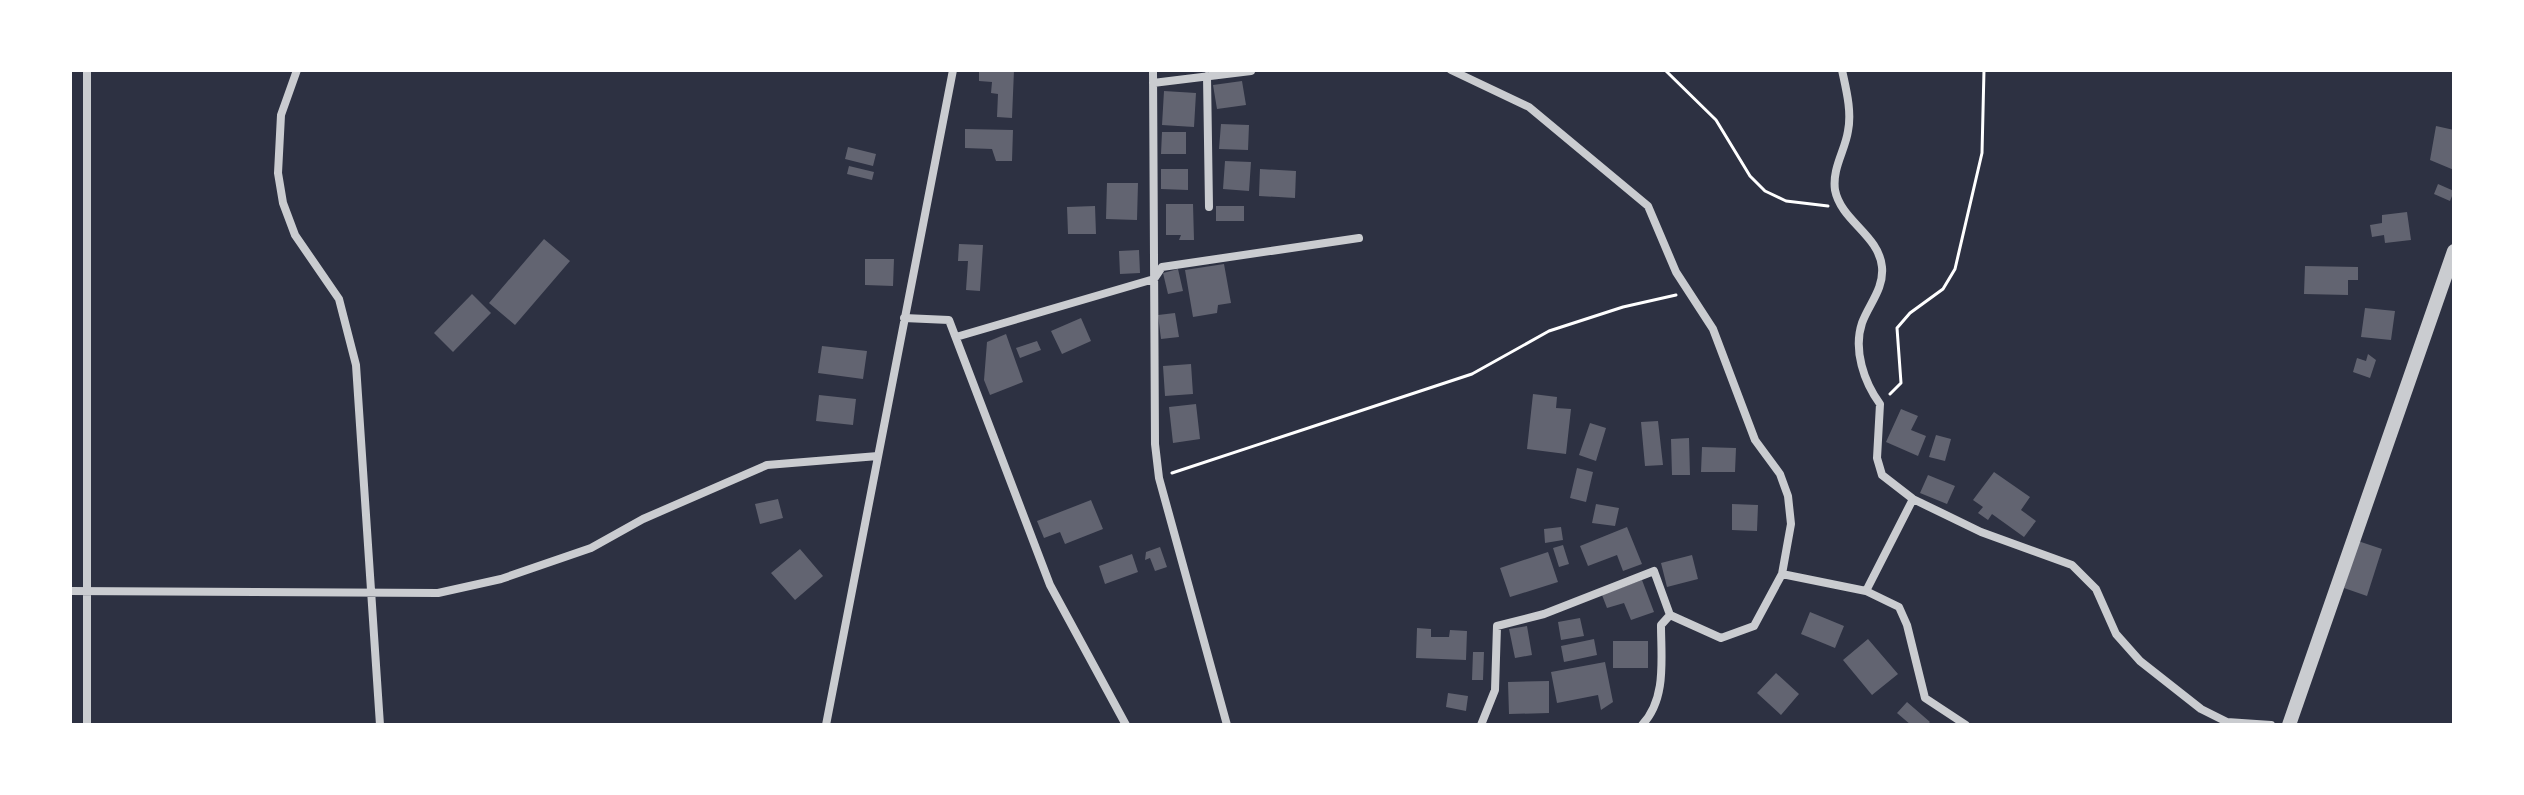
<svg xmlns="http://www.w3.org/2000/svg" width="2524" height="795" font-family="Bitter,serif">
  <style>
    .building { fill: #626471 }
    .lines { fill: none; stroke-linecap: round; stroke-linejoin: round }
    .path { stroke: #fff; stroke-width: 3 }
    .minor { stroke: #caccd0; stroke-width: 8 }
    .tertiary { stroke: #caccd0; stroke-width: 14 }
  </style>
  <rect width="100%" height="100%" fill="#2d3142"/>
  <path class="building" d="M979,70h35l-2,48 -15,-1 1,-23 -7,-1 1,-11 -13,-1z
    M1242,81l4,24 -29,4 -4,-24z
    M1164,91l32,2 -2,34 -32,-2z
    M1221,124l28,1 -1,25 -29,-1z
    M2436,126l18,4v40l-24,-10z
    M965,129l48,1 -1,31h-16l-4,-12 -27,-1z
    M1162,132h24v22h-25z
    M848,147l28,7 -3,12 -28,-7z
    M1225,161l26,1 -2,29 -26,-2z
    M849,166l25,6 -2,8 -25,-6z
    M1161,169h27v21l-27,-1z
    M1260,169l36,2 -1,27 -36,-2z
    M1107,183h31l-1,37 -31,-1z
    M2438,184l16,7 -4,10 -16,-7z
    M1166,204h27l1,36h-15l2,-5h-15z
    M1095,206l1,28h-28l-1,-27z
    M1216,206h28v15h-28z
    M2407,212l4,28 -26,3 -1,-8 -12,2 -2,-12 12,-2v-8z
    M544,239l26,22 -55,64 -26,-22z
    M959,244l24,1 -3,46 -14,-1 2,-29h-10z
    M1139,250l1,23 -20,1 -1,-23z
    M865,259h29l-1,27 -28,-1z
    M1224,264l7,39 -13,2 -1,8 -24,4 -8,-47z
    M2305,266l53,1v13h-10v15l-44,-1z
    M1178,269l5,22 -15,3 -5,-21z
    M472,294l19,19 -38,39 -19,-19z
    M2365,308l30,3 -4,29 -30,-3z
    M1175,313l4,24 -18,2 -3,-24z
    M1081,318l10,23 -29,13 -11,-23z
    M1006,334l17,48 -33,13 -6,-15 3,-38z
    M1037,341l4,9 -21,8 -4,-10z
    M822,346l45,5 -4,28 -45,-6z
    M2368,354l8,6 -6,18 -17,-6 4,-14 9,3z
    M1191,364l2,30 -28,2 -2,-30z
    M1533,394l24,3 -1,11 15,1 -5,45 -39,-5z
    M819,395l37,4 -3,26 -37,-4z
    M1196,404l4,35 -27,4 -4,-36z
    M1901,409l17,7 -7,14 15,6 -8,20 -32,-14z
    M1658,421l5,44 -18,1 -4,-44z
    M1590,423l16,5 -10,33 -17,-6z
    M1936,435l15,4 -6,22 -16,-4z
    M1689,438l1,37h-18l-1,-36z
    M1702,447l34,1 -1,24h-34z
    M1577,468l16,4 -7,30 -16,-4z
    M1994,472l36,25 -9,13 15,11 -12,16 -32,-23 -4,6 -10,-7 5,-6 -10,-7z
    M1928,475l27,11 -8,18 -27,-11z
    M778,499l5,19 -23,6 -5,-20z
    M1091,500l12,29 -38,15 -5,-12 -16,6 -7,-17z
    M1596,504l23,4 -4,18 -23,-3z
    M1732,504l26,1 -1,26 -25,-1z
    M1561,527l2,13 -18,3 -1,-14z
    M1627,527l15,37 -19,7 -6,-16 -29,11 -8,-20z
    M2358,541l24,8 -15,47 -23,-8z
    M1563,545l6,19 -10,3 -6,-19z
    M1160,547l7,20 -12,4 -5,-13 -5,2 1,-8z
    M800,549l23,27 -28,24 -24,-27z
    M1548,552l10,30 -48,15 -10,-29z
    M1132,554l6,18 -33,12 -6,-18z
    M1692,555l6,24 -31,8 -6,-24z
    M1642,580l12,32 -23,8 -7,-17 -17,5 -5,-13z
    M1810,612l34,14 -9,22 -34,-14z
    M1580,618l4,18 -23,4 -3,-18z
    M1527,626l5,29 -17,3 -6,-29z
    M1417,628l14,1v8h18l1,-7 17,1 -1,29 -50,-2z
    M1594,639l3,16 -33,7 -3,-16z
    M1868,639l30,35 -26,21 -29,-35z
    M1613,641h35v27h-35z
    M1473,652h11l-1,28h-11z
    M1605,662l8,40 -12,8 -3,-15 -41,8 -6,-31z
    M1776,673l23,21 -18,21 -24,-22z
    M1549,681v32l-40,1 -1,-32z
    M1448,693l20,3 -2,15 -20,-4z
    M1907,702l23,20 -3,3h-16l-14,-12z"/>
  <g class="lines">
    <path class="path" d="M1665,70l51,50 34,56 15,15 21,10 42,5
      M1890,394l11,-11 -4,-55 13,-15 33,-24 12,-20 27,-116 2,-83
      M1172,473l300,-99 77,-43 74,-24 53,-12"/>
    <path class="minor" d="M297,70l-16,45 -3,58 5,30 12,32 44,64 17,66 24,360
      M1153,70l2,374 4,34 68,247
      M1451,70l78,37 119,99 28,66 37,57 42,111 25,34 8,22 3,28 -9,50 -28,52 -33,12 -51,-23 -9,10c0,33 6,74 -19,100
      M1842,70c4,19 10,41 6,61 -3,20 -16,37 -13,59 6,31 44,45 47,77 2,22 -13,37 -20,56 -9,27 2,59 18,81l-3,54 5,17 31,24 68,33 91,33 24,24 20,45 24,27 61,48 26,13 44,3
      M1207,76l2,131
      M1153,83l98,-12
      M904,318l45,2 101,265 76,140
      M956,337l198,-58 8,-12 197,-29
      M1913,499l-47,92 33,16 8,18 18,73 41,27
      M1782,574l84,17
      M70,591l368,2 63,-14 90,-31 52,-29 124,-54 111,-9
      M87,725v-655
      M826,725l127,-655
      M1481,725l14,-35 2,-64 47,-12 110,-43 16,44"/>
    <path class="tertiary" d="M2289,725l165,-474"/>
  </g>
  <rect width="2524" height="795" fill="none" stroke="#ffffff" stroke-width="144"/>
</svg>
